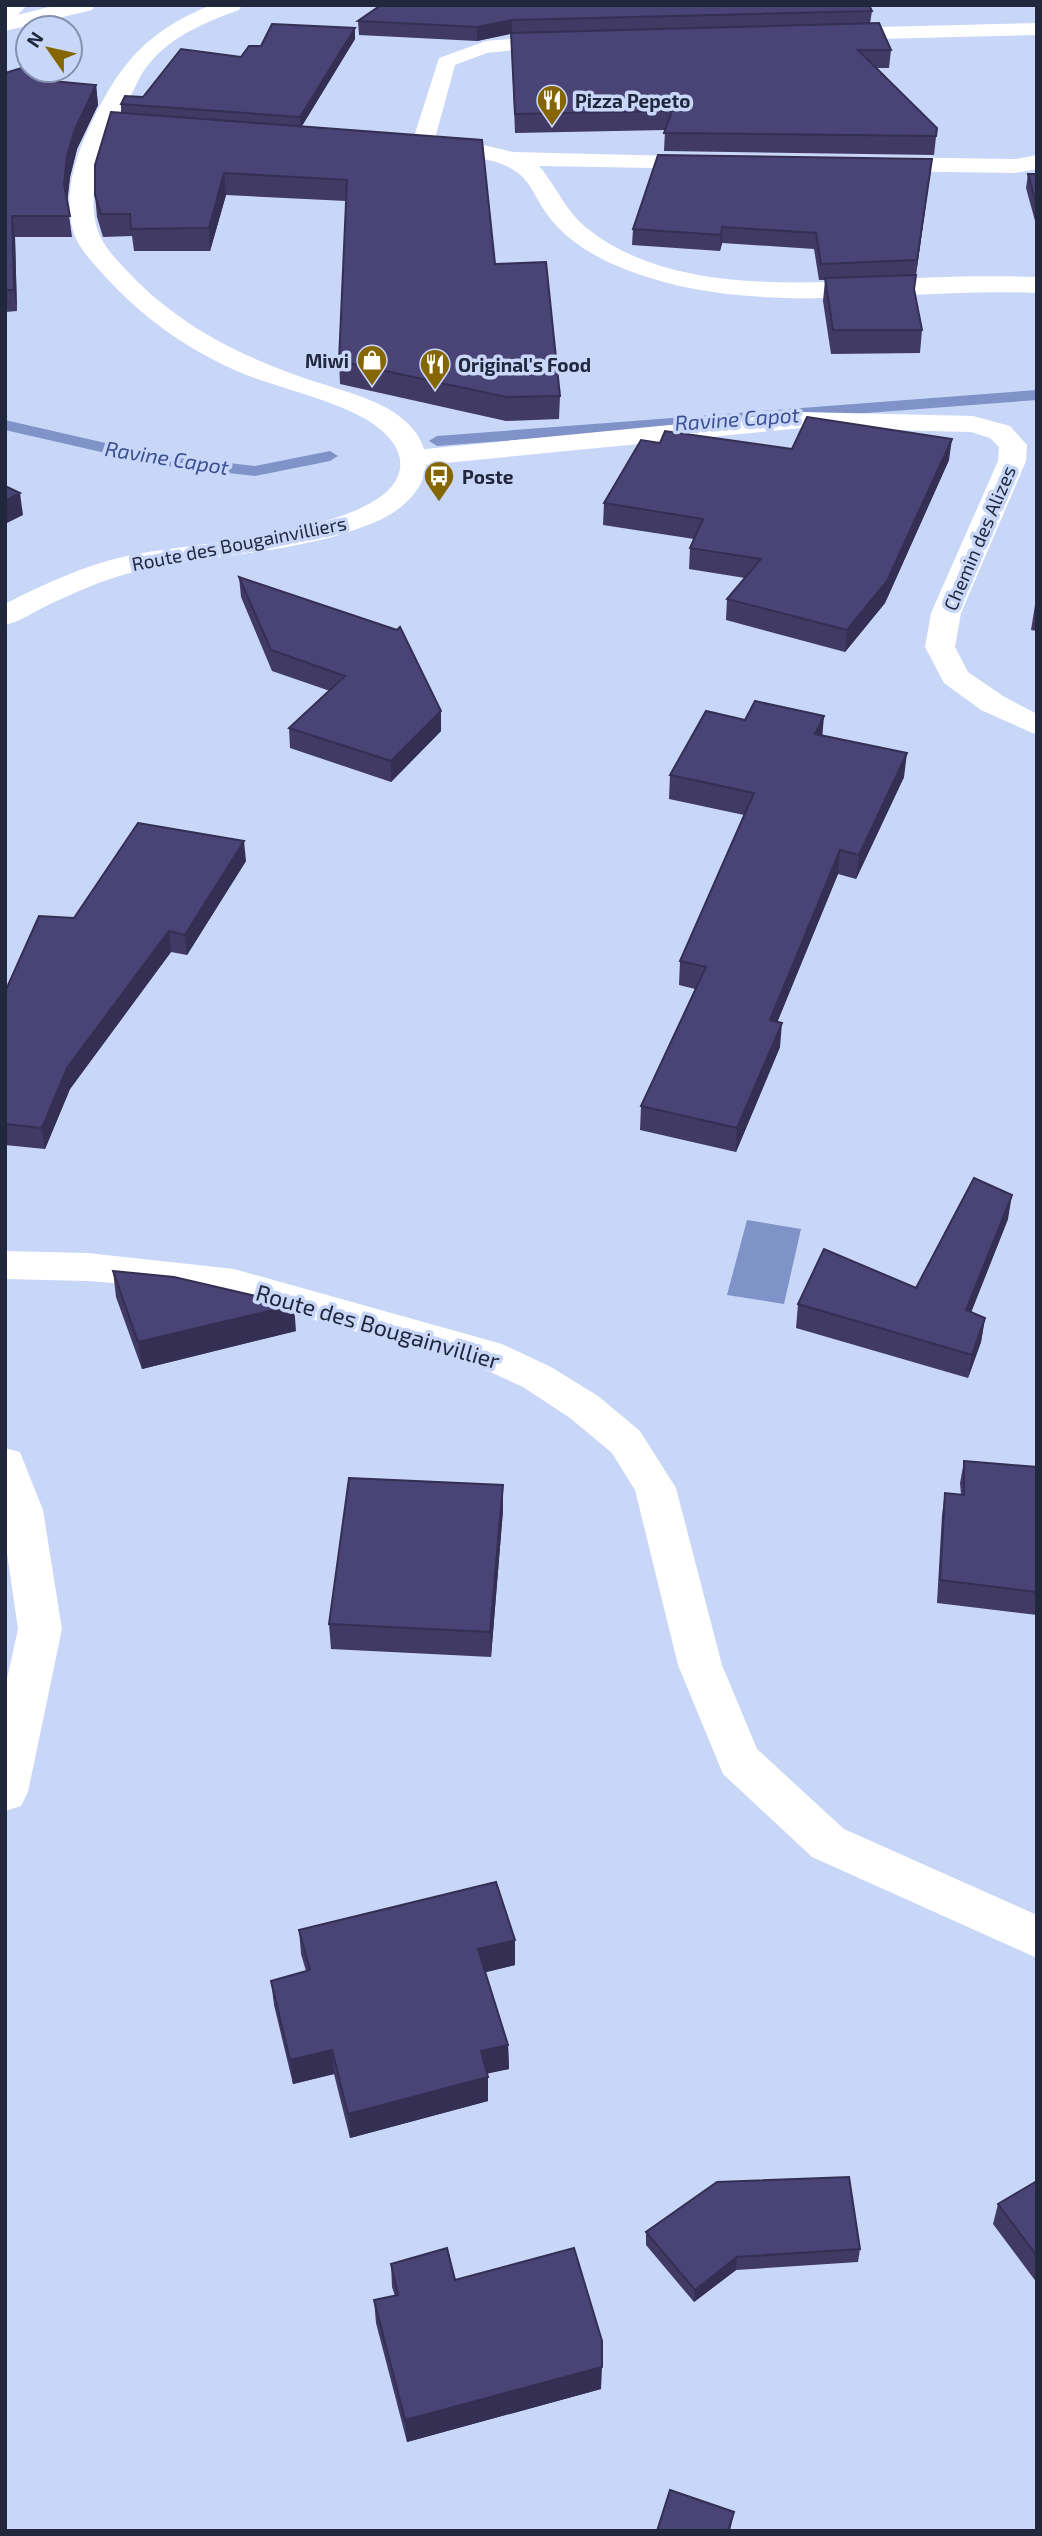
<svg xmlns="http://www.w3.org/2000/svg" width="1042" height="2536" font-family="'Exo 2',sans-serif">
  <style>
    .water { fill: #7f93c8 }
    .lines { fill: none; stroke-linecap: round; stroke-linejoin: round }
    .stream { fill: #7f93c8; fill-rule: evenodd }
    .lane { fill: #fff; fill-rule: evenodd }
    .street { fill: #fff; fill-rule: evenodd }
    .secondary { fill: #fff; fill-rule: evenodd }
    .wall { fill: #403a65 }
    .shaded-wall { fill: #342f53 }
    .building { fill: #4a4376; stroke: #342f53; stroke-width: 2 }
    .labels { text-anchor: middle; dominant-baseline: central; stroke-width: 7; stroke-linejoin: round; paint-order: stroke }
    .far-poi-label { font-size: 19px; font-weight: bold; fill: #21283e; stroke: #c8d6f8; text-anchor: start }
    .far-street-label { font-size: 19px; fill: #21283e; stroke: #c8d6f8 }
    .far-water-label { font-size: 21px; font-style: italic; fill: #3b5093; stroke: #c8d6f8 }
    .street-label { font-size: 23px; fill: #21283e; stroke: #c8d6f8 }
  </style>
  <rect width="100%" height="100%" fill="#c8d6f8"/>
  <path class="water" d="M747,1220l54,9 -17,75 -57,-9z"/>
  <g class="lines">
    <path class="stream" d="M1037,390v10l-600,46 -8,-5 8,-5z
      M5,420l153,35 97,11 75,-15 8,5 -8,5 -75,15 -97,-11 -153,-35z"/>
    <path class="lane" d="M1037,23v12l-200,5 -7,-2 -3,-4 3,-4 7,-2z
      M557,35l7,2 3,4 -3,4 -77,8 -32,12 -22,81 -4,4h-14l-4,-4 28,-88 47,-17z"/>
    <path class="street" d="M5,5h22l-14,15 -8,1z
      M431,140l48,4 34,8 204,5 4,5 -4,5 -8,2 -170,-3c18,21 27,46 49,63 87,69 228,53 331,49 40,-2 79,-2 118,-1v16c-135,-6 -281,27 -410,-23 -31,-12 -61,-29 -81,-57 -10,-14 -16,-33 -31,-42 -28,-19 -61,-11 -92,-19l-4,-5 4,-5z
      M1037,155v14l-21,4 -138,-2 -8,-2 -4,-5 4,-5 8,-2 138,2z
      M802,412l171,4 37,10 17,19 -1,16 -65,152 -6,34 13,25 35,24 34,18v21l-56,-25 -37,-27 -19,-36 6,-34 67,-152 1,-14 -9,-9 -19,-6 -169,-4 -387,38 -10,-2 -4,-6 4,-6 10,-2z
      M5,1251l83,2 146,16 268,75 49,23 47,29 42,35 36,57 46,177 35,84 87,80 193,86v43l-225,-101 -89,-83 -45,-109 -43,-175 -23,-37 -42,-35 -47,-31 -48,-22 -241,-68 -72,-10 -74,-6 -83,-2z"/>
    <path class="secondary" d="M57,5h38l-3,5 -87,21v-13z
      M211,5h31l-3,5c-33,12 -68,26 -90,54 -8,9 -12,20 -18,31 -10,17 -20,33 -27,52 -8,26 -15,54 -7,81 5,17 18,30 30,43 46,49 101,79 163,102 31,12 66,19 95,34 63,35 49,91 -12,116 -77,32 -163,30 -243,50 -28,7 -56,20 -82,32 -14,7 -27,16 -43,20v-21c39,-20 80,-39 122,-48 59,-13 239,-22 269,-76 14,-26 -9,-48 -29,-60 -33,-20 -85,-31 -123,-46 -55,-23 -102,-56 -142,-101 -12,-13 -24,-26 -29,-42 -10,-34 2,-75 17,-105 30,-63 56,-94 121,-121z
      M5,1448l15,4 23,58 19,119 -34,163 -7,14 -16,5v-123l13,-59 -13,-90z"/>
  </g>
  <path class="wall" d="M872,11l-2,13 21,26 -2,18h-12l60,60 -3,27 -270,-4 1,-21 -150,3 -4,-99 -34,7 -118,-6 -1,-14z
    M355,39l-53,87 193,138 65,132 -1,23 -53,2 -166,-37 -1,-23 7,-160 -120,-6 -16,56h-76l-2,-15 -29,1 -6,-20 -2,-22 26,-83v-8l22,-7 98,-40 20,-11z
    M28,70h19l1,10 48,5 2,20 -21,44 -7,28 -3,23 5,37h-57l2,74 -12,1v-239z
    M930,174l-16,115 8,41 -2,23 -89,1 -8,-53 2,-21h-6l-5,-31 -92,-6 -2,8 -88,-6 1,-16z
    M1028,174h9v54l-11,-40z
    M660,443l132,6 157,11 -64,143 -40,49 -119,-32 1,-21 18,-21 -56,-9 1,-21 4,-9 -91,-14 1,-22z
    M239,577l202,134v20l-50,51 -101,-34 -1,-20 41,-37 -58,-20 -31,-74z
    M1037,602v29l-6,-1 4,-25z
    M822,735l82,42 -48,102 -18,-5 -61,148 3,25 -44,105 -96,-22 1,-24 54,-117 -16,-4 1,-24 64,-146 -75,-16 1,-24z
    M246,861l-59,94 -16,-3 -101,137 -25,60 -40,-4v-153l69,-74z
    M1008,1219l-37,93 14,6 -4,24 -13,36 -172,-50 2,-24 118,-16z
    M113,1271l183,60 -154,38 -26,-72z
    M964,1461l73,6v148l-100,-12 5,-88 3,-22 16,2 -1,-12z
    M503,1510l-12,147 -160,-8 -2,-25z
    M299,1930l216,35 -30,7 23,73 1,24 -22,4 1,28 -138,37 -16,-64 -41,10 -19,-79 -3,-24 35,-10 -5,-17z
    M1037,2181v102l-44,-59 5,-20z
    M646,2232l214,17 -2,13 -122,8 -42,32 -48,-57z
    M391,2264l64,16 146,109 -194,53 -31,-119 -2,-23 21,-4 -3,-9z"/>
  <path class="shaded-wall" d="M512,20v13l-35,8v-14z
    M355,28v11l-55,90v-12z
    M44,70h3l1,11 -7,-1z
    M96,85l2,20 -21,44 -7,28 -3,28 -3,-21 3,-28 8,-27z
    M932,159l-2,15 -14,101 1,-15z
    M224,173l2,22 -16,56 -1,-23z
    M12,216l3,21 2,74 -3,-21z
    M722,227v16l-2,8 1,-16z
    M952,439l-3,21 -64,143 -40,49 2,-22z
    M20,493l3,22 -18,9v-23z
    M441,711v20l-50,51v-21z
    M824,716l-2,24 -7,-6z
    M907,753l-3,24 -48,102 3,-24z
    M244,841l2,20 -59,94 -2,-20z
    M840,850l-2,24 -70,171 2,-25z
    M169,931l2,21 -101,137 -25,60 -3,-21 25,-60z
    M782,1023l-2,24 -44,105 1,-24z
    M1012,1195l-4,24 -45,114 3,-23z
    M294,1305l2,26 -154,38 -4,-27z
    M985,1318l-4,24 -13,36 4,-23z
    M503,1485v25l-12,147 -1,-25z
    M515,1940v25l-36,9 -1,-25z
    M508,2045l1,24 -28,6v-24z
    M332,2050l2,24 -41,10 -3,-24z
    M488,2077v24l-138,37 -2,-24z
    M737,2257l-1,13 -42,32 1,-12z
    M602,2367l-1,22 -194,53 -2,-22z
    M734,2512l-4,19h-2z"/>
  <path class="building" d="M381,5h488l3,6 -360,9 -35,7 -119,-6z
    M879,23l12,27h-33l79,78 -1,8 -272,-3 8,-22 -157,3 -4,-81z
    M272,24l83,4 -55,89 -179,-13 4,-8 18,1 38,-48 60,8 8,-11h12z
    M28,66v4h16l-3,10 55,5 -21,44 -8,27 -3,28 6,32h-58l2,74h-9v-217z
    M111,112l371,28 13,124 51,-2 14,134 -54,1 -167,-36 8,-181 -123,-7 -15,55 -78,1 -1,-15h-29l-6,-19v-30z
    M658,155l274,4 -15,101 -96,4 -5,-31 -94,-6 -1,8 -88,-6z
    M1028,174h9v33z
    M916,275l-2,14 8,41h-89l-8,-52z
    M807,417l145,22 -65,142 -40,49 -120,-31 34,-40 -71,-11 13,-29 -99,-16 37,-63 19,3 5,-12 127,18z
    M5,486l15,7 -15,8z
    M239,577l158,53 3,-3 41,84 -50,50 -102,-33 56,-52 -74,-26z
    M755,701l69,15 -9,18 92,19 -48,102 -19,-5 -70,170 12,3 -45,105 -96,-22 65,-139 -26,-6 74,-168 -84,-18 36,-64 39,9z
    M138,823l106,18 -59,94 -16,-4 -102,137 -25,60 -37,-4v-132l34,-76 35,2z
    M974,1178l38,17 -46,115 19,8 -13,37 -174,-51 26,-55 92,39z
    M113,1271l61,6 120,28 -156,37z
    M964,1461l73,6v125l-97,-12 5,-87 19,2z
    M349,1478l154,7 -13,147 -161,-8z
    M496,1882l19,58 -37,9 30,96 -27,6 7,26 -140,37 -16,-64 -42,10 -19,-79 39,-11 -11,-40z
    M849,2177l11,72 -123,8 -42,33 -49,-58 71,-50z
    M1037,2181v75l-39,-52z
    M447,2248l8,32 119,-32 28,93v26l-197,53 -31,-120 24,-5 -7,-31z
    M670,2490l64,22 -6,19h-71z"/>
  <defs>
    <g id="restaurant-pin" transform="scale(1.575)"><path d="M0 17L-7.5 6A9.5 9.5 0 1 1 7.5 6Z" fill="#856600" stroke="#c8d6f8"/><path d="M-5-6h1v4h1v-4h1v4h1v-4h1v5L-1.5 .5V6h-2V.5L-5-1ZM5-6V6H3V1.5H1.5Q1.5-4 5-6Z" fill="#fff"/></g>
    <g id="shop-pin" transform="scale(1.575)"><path d="M0 17L-7.5 6A9.5 9.5 0 1 1 7.5 6Z" fill="#856600" stroke="#c8d6f8"/><path d="M-5-2.5h2.3a2.7 3.5 0 0 1 5.4 0H5L5.5 6h-11ZM-1.5-2.5h3a1.5 2.3 0 0 0-3 0Z" fill="#fff"/></g>
    <g id="bus-pin" transform="scale(1.575)"><path d="M0 17L-7.5 6A9.5 9.5 0 1 1 7.5 6Z" fill="#856600" stroke="#c8d6f8"/><path d="M-5-6H5V4H4V6H2V4H-2V6H-4V4H-5ZM-3.5-4V0h7V-4ZM-3.5 1.2v1.5H-2V1.2ZM2 1.2v1.5H3.5V1.2Z" fill="#fff"/></g>
  </defs>
  <g fill-rule="evenodd">
    <use href="#restaurant-pin" x="552" y="100"/>
    <use href="#shop-pin" x="372" y="360"/>
    <use href="#restaurant-pin" x="435" y="364"/>
    <use href="#bus-pin" x="439" y="476"/>
  </g>
  <g class="labels">
    <g class="far-poi-label">
      <text x="575" y="100">Pizza Pepeto</text>
      <text x="349" y="360" text-anchor="end">Miwi</text>
      <text x="458" y="364">Original's Food</text>
      <text x="462" y="476">Poste</text>
    </g>
    <g class="far-street-label">
      <text transform="translate(979 538) rotate(-67)">Chemin des Alizes</text>
      <text transform="translate(239 543) rotate(-11)">Route des Bougainvilliers</text>
    </g>
    <g class="far-water-label">
      <text transform="translate(737 418) rotate(-4)">Ravine Capot</text>
      <text transform="translate(167 457) rotate(9)">Ravine Capot</text>
    </g>
    <g class="street-label">
      <text transform="translate(378 1326) rotate(16)">Route des Bougainvillier</text>
    </g>
  </g>
  <rect width="1042" height="2536" fill="none" stroke="#21283e" stroke-width="14"/>
  <g transform="translate(49 49) rotate(304)"><circle r="33" fill="#c8d6f8" stroke="#8590ae" stroke-width="2"/>
  <path d="M0-5L12 26L0 18L-12 26Z" fill="#856600"/>
  <text y="-10" font-size="19" font-weight="bold" text-anchor="middle" fill="#21283e">N</text>
  </g>
</svg>
